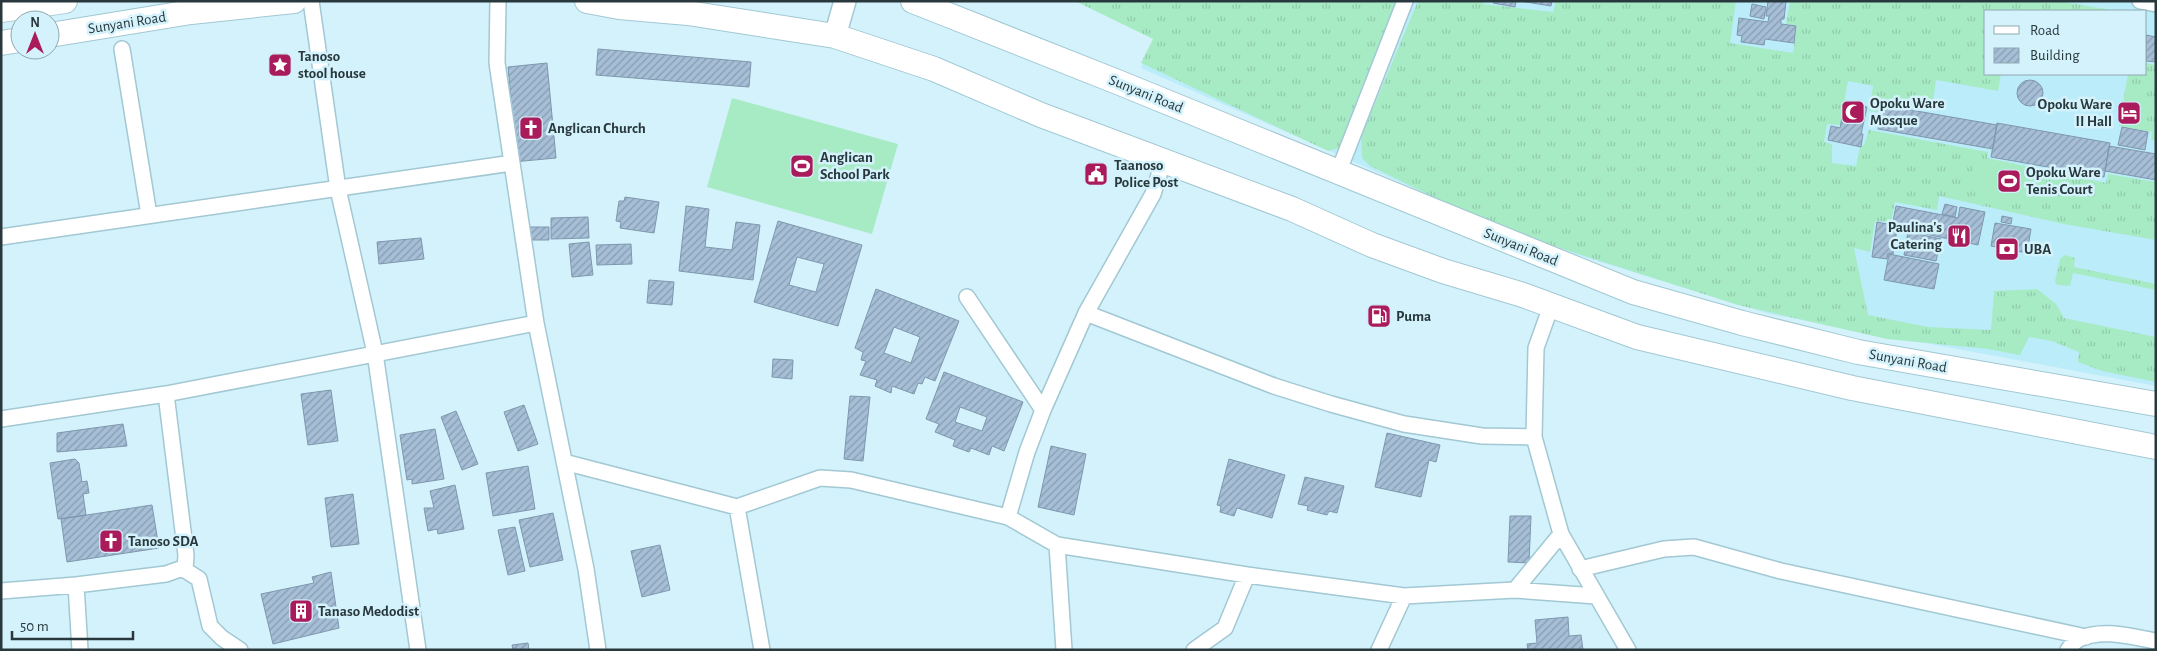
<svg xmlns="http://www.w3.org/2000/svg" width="2157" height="651" font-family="'Alegreya Sans',sans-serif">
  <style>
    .built { fill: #bbecfa; fill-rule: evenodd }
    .grass { fill: url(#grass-tufts) }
    .pitch { fill: #a7ebc5 }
    .building { fill: url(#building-hatch); stroke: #7e97ad; fill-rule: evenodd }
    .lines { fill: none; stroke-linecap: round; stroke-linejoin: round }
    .street-casing { stroke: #a2c8d3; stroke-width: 18 }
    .secondary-casing { stroke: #a2c8d3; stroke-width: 24 }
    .primary-casing { stroke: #a2c8d3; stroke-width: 26 }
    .street { stroke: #fff; stroke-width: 15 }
    .secondary { stroke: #fff; stroke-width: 21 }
    .primary { stroke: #fff; stroke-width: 24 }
    .labels { text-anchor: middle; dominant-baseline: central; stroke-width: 5; stroke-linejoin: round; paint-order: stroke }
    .street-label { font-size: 15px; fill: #29383d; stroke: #d3f2fb }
    .poi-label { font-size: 15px; font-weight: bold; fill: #29383d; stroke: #d3f2fb; text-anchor: start }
  </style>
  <defs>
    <pattern id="grass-tufts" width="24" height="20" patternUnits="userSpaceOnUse" patternTransform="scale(1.25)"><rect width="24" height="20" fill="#a7ebc5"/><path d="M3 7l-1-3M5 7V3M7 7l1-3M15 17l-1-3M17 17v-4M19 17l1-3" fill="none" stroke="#90caaa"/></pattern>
    <pattern id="building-hatch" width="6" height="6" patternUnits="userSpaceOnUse" patternTransform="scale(1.25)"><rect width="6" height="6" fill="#a6bfd7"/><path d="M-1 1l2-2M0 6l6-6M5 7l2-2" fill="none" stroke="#879cb0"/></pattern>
  </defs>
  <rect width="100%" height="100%" fill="#d3f2fb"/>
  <path class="built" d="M1079,1h1077v385l-386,-72 -232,-71 -397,-175 15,-31zM1986,11h160v63h-160z"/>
  <path class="grass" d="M1075,1h322l-57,147 -12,3 -187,-88 12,-24z
    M1418,1h65v3l70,8 3,-11h180l-6,42 63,10 4,-27 -11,-2 4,-23h269l58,10h-92l-13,-2v2h-26v63h15l-3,17 -62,-11 -4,30 -51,-7 -3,9 -9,-1 4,-25 -25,-5 -8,44 -13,-1 -3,18 8,2v19l24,3 4,-19 4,-2 5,-15 119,22 -1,6 119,25 2,-9 48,8v58l-92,-16 -125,-28 -2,14 -42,-8 -4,20 -16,-1 -5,31 -16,-4 14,67 60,12 63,3 3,-39 43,-2 19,15 8,14 92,19v45l-54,-11 -24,-9 1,-10 -27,-11 -23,-4 -9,18 -32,-6 -101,-10 -149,-34 -194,-62 -90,-36 -84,-41 -8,-8 -1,-21z
    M2146,63l10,2v76l-5,-1 1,-8 -33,-6 9,-52h18z
    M2064,255l11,3 -1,9 82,17v6l-83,-17 -3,13 -13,-1 -2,-4 5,-22z"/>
  <path class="pitch" d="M732,98l166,46 -26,90 -165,-47z
    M1976,158l72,14 -6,33 -73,-14z"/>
  <path class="building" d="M1494,1h22l-1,6 -22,-4z
    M1520,1h32l-1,5z
    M1768,1h18l-2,18h-3v5l15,2 -2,17 -29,-4 -1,6 -23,-3 1,-6 -5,-1 2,-17 29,4 1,-6h-3z
    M1752,4l14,3 -2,12 -14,-3z
    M2146,35l10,2v25l-10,-1z
    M598,49l153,13 -2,25 -153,-12z
    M547,63l9,95 -43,4 -6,-63 4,-1 -3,-31z
    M2017 93a13 13 0 1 1 26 0a13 13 0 1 1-26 0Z
    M1845,102l22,5 -6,27h2l-2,13 -33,-7 3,-14 9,2z
    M1882,105l115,20 -4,24 -115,-20z
    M1997,123l113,20 -6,34 -113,-20z
    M2122,127l26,5 -3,18 -27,-5z
    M2109,146l47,8v26l-51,-9z
    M625,197l34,5 -5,31 -34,-5 1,-6 -5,-1 3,-20h5z
    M1945,204l12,3 -2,10 -13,-3z
    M686,206l23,3 -4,38 27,3 4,-28 24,3 -7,55 -74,-9z
    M1896,206l62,12 2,-11 25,5 -7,33 -86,-18z
    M2002,216l10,2 -1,6 -10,-2z
    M588,217l1,21 -38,1v-21z
    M778,221l84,24 -24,81 -84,-24zM797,257l27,7 -8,28 -27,-7z
    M1877,222l15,3 -1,3 6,1 -4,25 -5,-1 -1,6 -15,-2z
    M1995,223l36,6 -4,24 -36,-7z
    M529,227h20v13h-20z
    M1908,232l33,7 -5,22 -32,-6z
    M421,238l3,21 -45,5 -2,-22z
    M589,242l4,33 -21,2 -3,-33z
    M631,244l1,20 -35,1 -1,-20z
    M1889,254l50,10 -5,25 -50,-9z
    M649,280l25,2 -2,23 -25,-2z
    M876,289l83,32 -24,60 -10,-4 -3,7 -4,-1 -4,11 -22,-8 -1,7 -16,-7 2,-6 -17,-5 6,-14 -5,-1 2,-8 -8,-4zM894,327l26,10 -9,26 -27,-10z
    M773,359l20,1 -1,19 -20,-2z
    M944,372l79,30 -19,49 -12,-5 -3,9 -18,-7 -2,4 -16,-6 2,-6 -20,-8 4,-8 -13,-5zM960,407l27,10 -5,14 -27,-9z
    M331,390l7,51 -30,4 -7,-51z
    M850,396l20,1 -7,64 -19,-2z
    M524,405l14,39 -20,7 -14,-39z
    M456,411l22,53 -16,6 -21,-53z
    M123,424l4,22 -70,6v-19z
    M435,429l9,50 -32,5v-5l-5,1 -7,-45z
    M1387,433l53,12 -4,17 -7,-2 -8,37 -46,-10z
    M1051,446l35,8 -12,61 -36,-8z
    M75,459l4,4 3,19 5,-1 2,12 -6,1 3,21 -28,4 -8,-56z
    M1229,459l56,16 -13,43 -35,-10 -3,8 -14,-4 1,-6 -4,-1z
    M528,466l7,43 -42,7 -7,-43z
    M1305,477l39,9 -7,27 -8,-2 -2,4 -20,-5 1,-4 -10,-2z
    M455,485l9,44 -26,5 -1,-5 -9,2 -4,-23h10l-4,-17z
    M353,494l6,50 -28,3 -6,-49z
    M152,505l7,43 -92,14 -6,-43z
    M553,513l10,47 -33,7 -11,-47z
    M1510,516h21l-2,47 -21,-1z
    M515,527l10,44 -17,4 -10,-45z
    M660,545l10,45 -28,7 -11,-46z
    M331,572l8,56 -66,16 -12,-50 53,-11 -2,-6z
    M1568,617l1,19 12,-1 2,15h-55l-1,-6 10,-1 -2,-23z
    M528,643l1,7h-16l-1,-5z"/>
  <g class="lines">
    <g class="street-casing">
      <path id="street" d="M311,1l27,188 37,164 43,297
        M498,1l-1,62 39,260 50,246 12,81
        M2140,1l16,3
        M122,49l27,166
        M1338,173l67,-172
        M1,237l511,-74
        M967,297l76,113
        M1551,306l-15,42 -2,89 27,97 67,116
        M1086,313l188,73 57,18 73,20 78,12 52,1
        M1,419l165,-25 370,-71
        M564,462l173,45 83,-29 31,2 157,37 49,28 190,30 157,21 111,-6 81,6
        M737,507l25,143
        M1008,517l19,-65 16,-42 43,-97 67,-119 10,-32
        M1057,545l7,105
        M1580,569l84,-20 30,-2 87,24 305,66
        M185,570l14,9 11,47 12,12 18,12
        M76,585l4,65
        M1515,590l46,-56
        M1,591l75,-6 90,-11 14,-5 5,1 1,-15 -20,-161
        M1194,650l31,-22 22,-53
        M1379,650l25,-54
        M2068,650c3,-4 7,-9 11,-11 24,-11 53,-2 77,2"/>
    </g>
    <g class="secondary-casing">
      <path id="secondary" d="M835,36l10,-35"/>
    </g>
    <g class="primary-casing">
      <path id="primary" d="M587,1l32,6 69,6 147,23 99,33 107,46 251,94 80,36 71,26 80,24 114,42 215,51 304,59
        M913,1l207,82 513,209 109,31 116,29 298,52
        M1,10l64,-9
        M50,35l141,-23 103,-11
        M1,43l19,-3"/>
    </g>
    <use href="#street" class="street"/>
    <use href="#secondary" class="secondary"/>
    <use href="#primary" class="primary"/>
  </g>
  <defs>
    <g id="sight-square" transform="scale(1.25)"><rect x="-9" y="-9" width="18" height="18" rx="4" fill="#a91b5a" stroke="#d3f2fb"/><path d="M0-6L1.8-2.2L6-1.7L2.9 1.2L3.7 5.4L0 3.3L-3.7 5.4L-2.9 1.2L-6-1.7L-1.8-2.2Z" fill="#fff"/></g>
    <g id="mosque-square" transform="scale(1.25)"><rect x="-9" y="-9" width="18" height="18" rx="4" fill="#a91b5a" stroke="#d3f2fb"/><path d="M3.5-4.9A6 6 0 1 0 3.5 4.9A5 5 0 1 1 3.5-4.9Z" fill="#fff"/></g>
    <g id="hotel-square" transform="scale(1.25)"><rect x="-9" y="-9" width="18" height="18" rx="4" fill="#a91b5a" stroke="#d3f2fb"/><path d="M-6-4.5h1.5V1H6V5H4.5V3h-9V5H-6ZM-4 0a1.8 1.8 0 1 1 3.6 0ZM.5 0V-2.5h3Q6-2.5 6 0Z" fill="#fff"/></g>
    <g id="church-square" transform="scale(1.25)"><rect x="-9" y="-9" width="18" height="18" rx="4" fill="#a91b5a" stroke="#d3f2fb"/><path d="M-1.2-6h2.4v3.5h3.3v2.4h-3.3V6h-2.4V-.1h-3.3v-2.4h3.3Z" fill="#fff"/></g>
    <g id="stadium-square" transform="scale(1.25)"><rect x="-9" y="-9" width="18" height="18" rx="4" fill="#a91b5a" stroke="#d3f2fb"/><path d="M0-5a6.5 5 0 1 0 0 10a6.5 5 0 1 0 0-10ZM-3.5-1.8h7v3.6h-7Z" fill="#fff"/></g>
    <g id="civic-square" transform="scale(1.25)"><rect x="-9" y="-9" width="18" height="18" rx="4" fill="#a91b5a" stroke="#d3f2fb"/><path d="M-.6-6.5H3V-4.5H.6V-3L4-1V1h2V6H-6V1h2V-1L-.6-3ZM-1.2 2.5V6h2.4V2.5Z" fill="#fff"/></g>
    <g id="restaurant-square" transform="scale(1.25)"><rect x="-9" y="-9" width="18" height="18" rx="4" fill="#a91b5a" stroke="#d3f2fb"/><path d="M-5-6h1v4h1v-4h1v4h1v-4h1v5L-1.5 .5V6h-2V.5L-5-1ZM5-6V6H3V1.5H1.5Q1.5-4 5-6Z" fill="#fff"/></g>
    <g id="bank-square" transform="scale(1.25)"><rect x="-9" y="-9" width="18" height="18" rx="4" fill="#a91b5a" stroke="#d3f2fb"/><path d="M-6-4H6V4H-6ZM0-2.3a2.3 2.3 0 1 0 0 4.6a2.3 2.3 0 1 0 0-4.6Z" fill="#fff"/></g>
    <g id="fuel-square" transform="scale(1.25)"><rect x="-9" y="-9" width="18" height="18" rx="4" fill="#a91b5a" stroke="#d3f2fb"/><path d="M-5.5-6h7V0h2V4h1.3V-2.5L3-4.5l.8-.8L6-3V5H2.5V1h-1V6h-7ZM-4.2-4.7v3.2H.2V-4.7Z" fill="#fff"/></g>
    <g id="building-square" transform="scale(1.25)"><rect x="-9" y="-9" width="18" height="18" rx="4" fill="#a91b5a" stroke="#d3f2fb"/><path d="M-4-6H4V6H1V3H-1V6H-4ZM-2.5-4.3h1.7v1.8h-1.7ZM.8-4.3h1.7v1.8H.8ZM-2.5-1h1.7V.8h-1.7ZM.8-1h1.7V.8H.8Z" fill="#fff"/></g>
  </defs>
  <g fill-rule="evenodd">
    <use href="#sight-square" x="280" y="65"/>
    <use href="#mosque-square" x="1853" y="112"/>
    <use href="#hotel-square" x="2129" y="113"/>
    <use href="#church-square" x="531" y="128"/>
    <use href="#stadium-square" x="802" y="166"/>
    <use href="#civic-square" x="1096" y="174"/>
    <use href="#stadium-square" x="2009" y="181"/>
    <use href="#restaurant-square" x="1959" y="236"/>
    <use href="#bank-square" x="2007" y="249"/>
    <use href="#fuel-square" x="1379" y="316"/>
    <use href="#church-square" x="111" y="541"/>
    <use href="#building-square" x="301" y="611"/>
  </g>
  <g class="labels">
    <g class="street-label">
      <text transform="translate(127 23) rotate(-9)">Sunyani Road</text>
      <text transform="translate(1146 94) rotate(22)">Sunyani Road</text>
      <text transform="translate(1521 247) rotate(22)">Sunyani Road</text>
      <text transform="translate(1908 361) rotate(10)">Sunyani Road</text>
    </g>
    <g class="poi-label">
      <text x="298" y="56">Tanoso<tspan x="298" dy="17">stool house</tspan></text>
      <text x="1870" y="103">Opoku Ware<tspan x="1870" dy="17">Mosque</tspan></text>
      <text x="2112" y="104" text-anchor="end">Opoku Ware<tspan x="2112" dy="17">II Hall</tspan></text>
      <text x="548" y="128">Anglican Church</text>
      <text x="820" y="157">Anglican<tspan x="820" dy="17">School Park</tspan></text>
      <text x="1114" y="165">Taanoso<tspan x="1114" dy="17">Police Post</tspan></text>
      <text x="2026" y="172">Opoku Ware<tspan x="2026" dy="17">Tenis Court</tspan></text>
      <text x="1942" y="227" text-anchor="end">Paulina's<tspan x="1942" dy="17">Catering</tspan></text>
      <text x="2024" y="249">UBA</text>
      <text x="1396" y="316">Puma</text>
      <text x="128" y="541">Tanoso SDA</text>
      <text x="318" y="611">Tanaso Medodist</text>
    </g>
  </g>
  <rect width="2157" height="651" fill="none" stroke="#29383d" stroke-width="5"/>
  <rect x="1984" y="10" width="162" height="65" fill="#d3f2fb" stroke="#8fa8af"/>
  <rect x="1994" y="26" width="25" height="8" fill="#ffffff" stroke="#8fa8af"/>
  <text x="2030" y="35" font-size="15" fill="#29383d">Road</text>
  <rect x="1994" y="48" width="25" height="15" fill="url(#building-hatch)" stroke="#8fa8af"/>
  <text x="2030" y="60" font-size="15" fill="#29383d">Building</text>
  <g transform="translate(35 35)"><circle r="24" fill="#d3f2fb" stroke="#8fa8af"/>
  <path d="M0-4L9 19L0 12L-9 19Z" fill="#a91b5a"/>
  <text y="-8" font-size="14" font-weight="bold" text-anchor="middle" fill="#29383d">N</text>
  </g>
  <path d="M12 631v8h121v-8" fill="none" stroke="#29383d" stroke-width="2.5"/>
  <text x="20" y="631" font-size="15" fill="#29383d" stroke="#d3f2fb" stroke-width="4" paint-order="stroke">50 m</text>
</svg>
